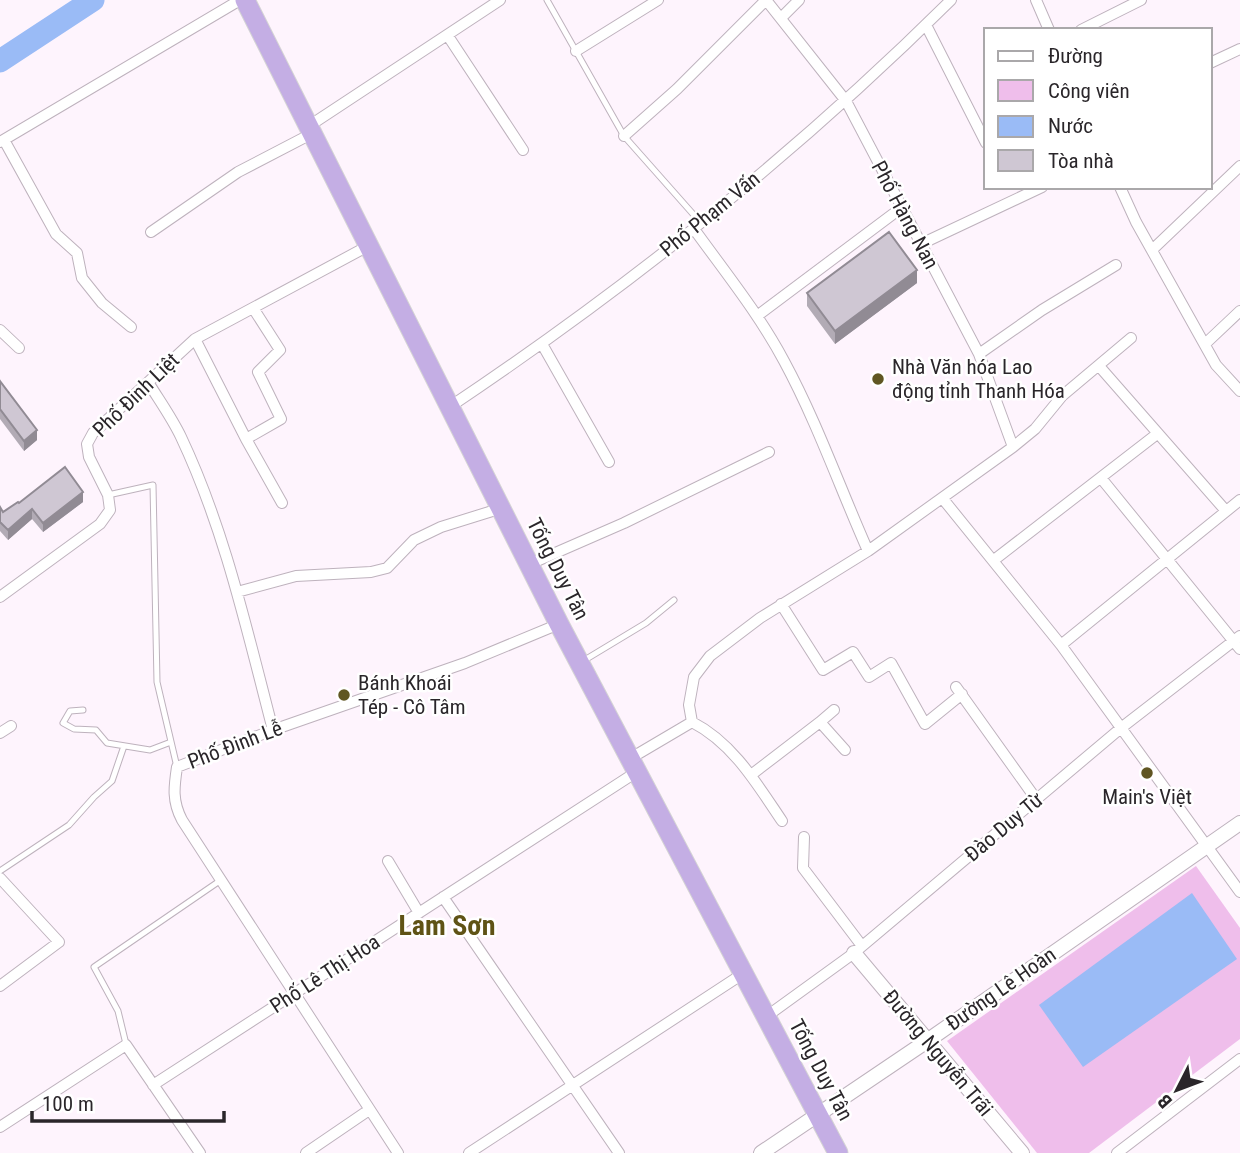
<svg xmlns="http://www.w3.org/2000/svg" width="1240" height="1153" font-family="'Roboto Condensed',sans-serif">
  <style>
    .green { fill: #efbeeb }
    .water { fill: #9abbf6 }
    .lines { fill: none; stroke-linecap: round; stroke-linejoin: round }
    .river { stroke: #9abbf6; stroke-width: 23 }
    .service-casing { stroke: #beb2bd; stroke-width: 7 }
    .minor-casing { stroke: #beb2bd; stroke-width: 12 }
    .tertiary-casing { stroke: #beb2bd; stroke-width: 16 }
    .trunk-casing { stroke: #d4d4d4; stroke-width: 21 }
    .service { stroke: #fff; stroke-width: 5 }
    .minor { stroke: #fff; stroke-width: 10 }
    .tertiary { stroke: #fff; stroke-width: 14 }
    .trunk { stroke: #c4aee4; stroke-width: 19 }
    .wall { fill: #b2abb5 }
    .shaded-wall { fill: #918b94 }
    .building { fill: #cfc7d3; stroke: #918b94; stroke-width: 2 }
    .poi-dot { fill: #605622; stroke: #fff; stroke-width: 2.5 }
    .labels { text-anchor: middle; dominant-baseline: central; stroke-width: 5; stroke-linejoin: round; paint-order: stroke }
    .street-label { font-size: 21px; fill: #2a262a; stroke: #fff }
    .poi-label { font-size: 21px; fill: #2a262a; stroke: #fff; text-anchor: start }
    .district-label { font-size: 28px; font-weight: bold; fill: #5f5316; stroke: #fff }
  </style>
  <rect width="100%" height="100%" fill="#fef4fd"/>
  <path class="green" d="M1196,866l44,62v111l-151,114h-52l-90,-112z"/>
  <path class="water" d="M1192,893l45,66 -154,108 -44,-62z"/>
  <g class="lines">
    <path class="river" d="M0,61l93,-61"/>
    <g class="service-casing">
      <path id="service" d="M547,0l77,136 77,87
        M108,495l45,-10 4,197 20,85
        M583,661l63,-38 28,-23
        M83,710l-13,1 -7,12 11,6 22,1 11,13 43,7 21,-8
        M0,871l69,-46 25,-28 18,-16 12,-35
        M126,1044l-8,-33 -24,-44 127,-87"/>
    </g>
    <g class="minor-casing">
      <path id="minor" d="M766,0l80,101 133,253 34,93
        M1036,0l13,30
        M781,18l18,-18
        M926,25l60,118
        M1081,30l60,-30
        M448,36l75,114
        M576,51l82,-51
        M1210,63l30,-14
        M309,126l191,-126
        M624,136l53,-47 89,-89
        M4,140l52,94 21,19 5,25 20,25 29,24
        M0,142l240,-142
        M1120,187l16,35 80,143 24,26
        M694,229c31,43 65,85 90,132 33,61 56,127 84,190
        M151,232l87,-60 75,-39
        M921,244l121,-57
        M1152,250l88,-84
        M757,316l144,-108
        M0,330l19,18
        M195,339l51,100 36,64
        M542,344l67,118
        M1205,344l35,-33
        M979,354l63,-44 74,-45
        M1099,366l127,145
        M148,382c11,18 24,36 33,55 44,93 66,194 92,293
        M451,406c179,-120 347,-254 500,-406
        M246,439l35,-20 -23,-47 22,-22 -27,-42
        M1101,478l139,171
        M943,499l118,146 179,247
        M994,560l163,-126
        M530,564l94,-41 145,-71
        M237,592l59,-16 75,-4 16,-4 27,-28 27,-13 61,-19
        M0,597l100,-73 10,-14 -2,-15 -19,-38 -2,-13 6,-11 102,-94 175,-94
        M781,604l42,66 30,-18 16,25 22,-14 34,61 37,-30
        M1061,645l179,-145
        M956,687l80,112
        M692,722l-3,-17 5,-28 16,-21 50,-38 108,-67 145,-104 22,-18 27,-33 69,-58
        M692,722c41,21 65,62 90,99
        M820,722l14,-12
        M0,733l11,-7
        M631,758l61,-36
        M751,775l69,-53 25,28
        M804,837l-1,31 59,78
        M388,861l31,52
        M0,878l59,64 -59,44
        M443,897l176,256
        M767,1016l87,-63 267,-225 119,-92
        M153,1085l485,-314
        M0,1127l126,-82 74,108
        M306,1153l63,-43
        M398,1153l-216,-333c-10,-19 -8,-33 -5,-53l96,-37 192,-67 94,-39
        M469,1153l275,-180
        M1117,1153l123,-94"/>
    </g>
    <g class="tertiary-casing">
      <path id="tertiary" d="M854,953l168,200
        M761,1153l166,-112 313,-218"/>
    </g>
    <g class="trunk-casing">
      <path id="trunk" d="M245,0l314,624 279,529"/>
    </g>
    <use href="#service" class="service"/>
    <use href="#minor" class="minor"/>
    <use href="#tertiary" class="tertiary"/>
    <use href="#trunk" class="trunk"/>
  </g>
  <path class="wall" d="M917,283l-82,61 -28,-38v-13z
    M0,381l37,59 -13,11 -24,-32z
    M83,502l-40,30 -11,-13 -24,21 -8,-9v-24l3,5 16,-9z"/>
  <path class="shaded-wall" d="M917,270v13l-82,61v-13z
    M37,430v10l-13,11v-10z
    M83,492v10l-40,30v-9z
    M32,509v10l-24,21v-10z"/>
  <path class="building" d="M889,232l28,38 -82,61 -28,-38z
    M0,381l37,49 -13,11 -24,-32z
    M65,467l18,25 -40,31 -11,-14 -24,21 -8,-8v-15l3,5 15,-10 1,1z"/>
  <g class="poi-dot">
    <circle cx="878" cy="379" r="7"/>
    <circle cx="344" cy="695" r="7"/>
    <circle cx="1147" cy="773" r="7"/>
  </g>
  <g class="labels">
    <g class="street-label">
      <text transform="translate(710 214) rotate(-39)">Phố Phạm Vấn</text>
      <text transform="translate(905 215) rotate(62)">Phố Hàng Nan</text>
      <text transform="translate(136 395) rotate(-44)">Phố Đinh Liệt</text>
      <text transform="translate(558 569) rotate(63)">Tống Duy Tân</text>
      <text transform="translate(235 745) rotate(-21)">Phố Đinh Lễ</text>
      <text transform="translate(1004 827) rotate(-40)">Đào Duy Từ</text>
      <text transform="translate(325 974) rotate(-33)">Phố Lê Thị Hoa</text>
      <text transform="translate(1001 989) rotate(-35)">Đường Lê Hoàn</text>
      <text transform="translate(938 1053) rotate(50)">Đường Nguyễn Trãi</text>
      <text transform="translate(821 1070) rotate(62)">Tống Duy Tân</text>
    </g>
    <g class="poi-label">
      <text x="892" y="367">Nhà Văn hóa Lao<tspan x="892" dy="24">động tỉnh Thanh Hóa</tspan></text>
      <text x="358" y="683">Bánh Khoái<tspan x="358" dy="24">Tép - Cô Tâm</tspan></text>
      <text x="1147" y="797" text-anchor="middle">Main's Việt</text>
    </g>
    <g class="district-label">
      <text x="447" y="925">Lam Sơn</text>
    </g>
  </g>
  <rect x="984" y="28" width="228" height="161" fill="#ffffff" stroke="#aaa8aa" stroke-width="2"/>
  <rect x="998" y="51" width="35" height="10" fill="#ffffff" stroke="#aaa8aa" stroke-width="2"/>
  <text x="1048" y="63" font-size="21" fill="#2a262a">Đường</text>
  <rect x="998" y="80" width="35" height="21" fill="#efbeeb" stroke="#aaa8aa" stroke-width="2"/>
  <text x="1048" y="98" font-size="21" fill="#2a262a">Công viên</text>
  <rect x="998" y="116" width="35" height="21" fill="#9abbf6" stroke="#aaa8aa" stroke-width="2"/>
  <text x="1048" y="133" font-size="21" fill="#2a262a">Nước</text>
  <rect x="998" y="150" width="35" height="21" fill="#cfc7d3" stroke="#aaa8aa" stroke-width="2"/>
  <text x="1048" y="168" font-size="21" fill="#2a262a">Tòa nhà</text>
  <g transform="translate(1177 1090) rotate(228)" stroke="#ffffff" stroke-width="5" paint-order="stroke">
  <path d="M0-5L12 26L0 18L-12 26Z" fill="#2a262a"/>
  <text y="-10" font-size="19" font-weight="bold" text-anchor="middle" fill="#2a262a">B</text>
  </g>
  <path d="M32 1111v10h192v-10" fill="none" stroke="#2a262a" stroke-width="3.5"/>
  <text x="42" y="1111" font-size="21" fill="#2a262a" stroke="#ffffff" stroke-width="5" paint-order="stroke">100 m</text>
</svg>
